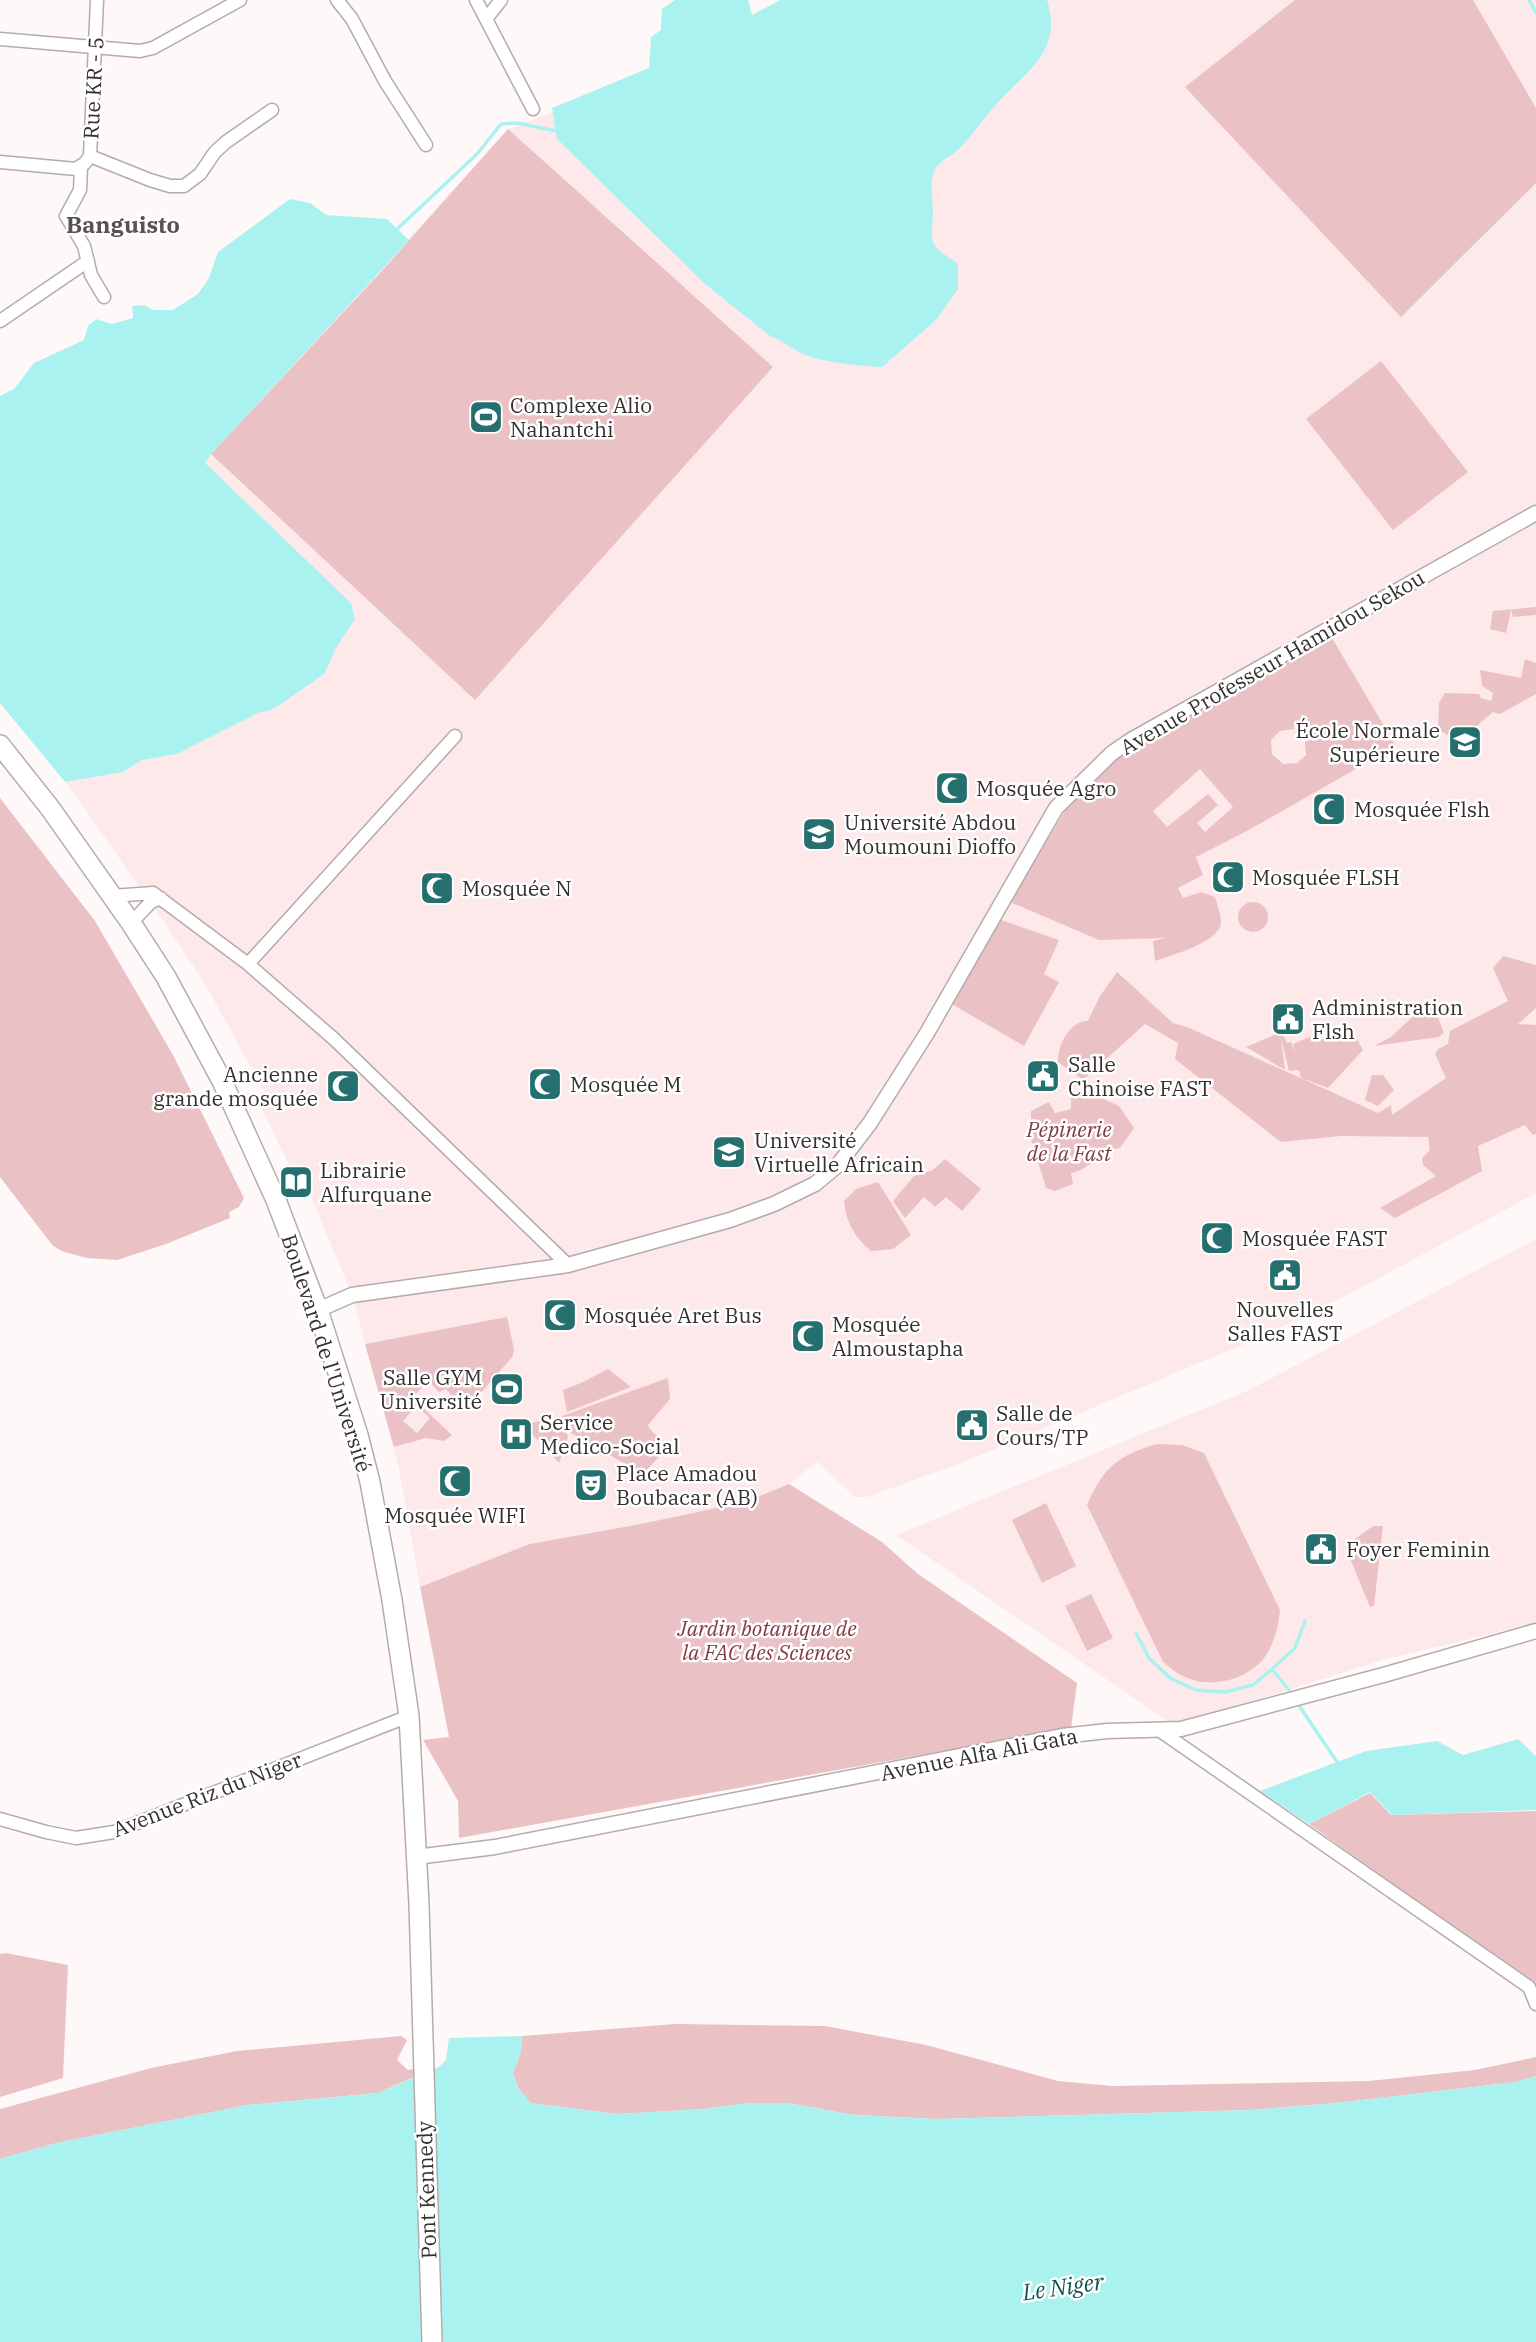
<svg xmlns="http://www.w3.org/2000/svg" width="1536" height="2342" font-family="'IBM Plex Serif',serif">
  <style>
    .built { fill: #fee9ea }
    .green { fill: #eac1c4; fill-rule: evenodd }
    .water { fill: #aaf2f0 }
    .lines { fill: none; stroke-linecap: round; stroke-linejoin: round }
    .stream { stroke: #aaf2f0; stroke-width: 3.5 }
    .minor-casing { stroke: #b5abab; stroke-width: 15 }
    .tertiary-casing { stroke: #b5abab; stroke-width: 17 }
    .primary-casing { stroke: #b5abab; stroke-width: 22 }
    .minor { stroke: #fff; stroke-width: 12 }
    .tertiary { stroke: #fff; stroke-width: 14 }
    .primary { stroke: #fff; stroke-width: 19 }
    .labels { text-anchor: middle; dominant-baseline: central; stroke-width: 5; stroke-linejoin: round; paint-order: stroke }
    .street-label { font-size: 21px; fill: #343030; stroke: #fff }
    .poi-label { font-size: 21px; fill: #343030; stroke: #fff; text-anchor: start }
    .park-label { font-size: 21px; font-style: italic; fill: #823943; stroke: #fff }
    .neighbourhood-label { font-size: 23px; font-weight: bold; fill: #5a5151; stroke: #fff }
    .water-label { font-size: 23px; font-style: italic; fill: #125150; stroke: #fff }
  </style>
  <rect width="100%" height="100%" fill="#fff8f8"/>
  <path class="built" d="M787,0h749v1193l-190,103 -92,44 -295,124 -92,33h-12l-38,-35 -28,22 -44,18 -251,58 -74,27 -21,-118 -47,-174 -52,-125 -7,3 -35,-72 9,-5 -62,-112 -47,-71 -103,-146 -55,-64v-261l401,-195 107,-118 179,-68z
    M1536,1239v384l-153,37 -208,66 -279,-191 353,-145z"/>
  <path class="green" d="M1295,0h178l63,108v75l-135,134 -216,-230z
    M508,129l265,238 -298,333 -264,-246 170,-182z
    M1381,361l87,111 -75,58 -87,-111z
    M1536,607v8l-23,2 -2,-7 -5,23 -16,-4 3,-18z
    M1332,638l64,108 -149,85 -51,26 7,18 -25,13 5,10 18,-6 14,5c2,8 7,19 6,27 -4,19 -49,31 -66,37l-2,-20 12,-3 -66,2 -89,-38 55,-91 44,-47 26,-18zM1295,721l4,1 4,8 3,-3 5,5 -3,3 3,3 -6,4 1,13 -9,8 -14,1 -11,-10 -1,-14 9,-9 14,-2zM1200,769l33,38 -28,25 -8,-9 21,-18 -10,-11 -41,33 -14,-16z
    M1525,659l11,4v31l-36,20 -7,-2 -35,30 -20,-13 1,-26 6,-10 34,1 2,4 10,3 2,-8 -11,-7 -2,-16 41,8z
    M0,798l95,123 78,134 71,143 -5,9 -10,5 1,6 -64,26 -49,16 -30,-2 -23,-6 -11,-6 -53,-69z
    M1238 917a15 15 0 1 1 30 0a15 15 0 1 1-30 0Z
    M1001,920l58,20 -15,34 15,8 -35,64 -74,-43z
    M1503,956l33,9v43l-18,16 18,1v109l-3,1 -8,-10 -47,21 4,25 -87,47 -15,-10 56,-32 -13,-11 -1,-7 8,-8 -2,-13 -87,-1 -60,6 -106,-83 3,-16 -33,-19 -62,56 -25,-18c0,-17 11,-41 30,-41l12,-25 17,-24 56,51 14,4 191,86 13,-8 1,10 54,-37 -11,-24 3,-5 10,-5 2,-13 58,-30 -15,-33z
    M1427,1003l11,14 6,16 -5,4 -65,9 17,-9z
    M1350,1026l13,24 -35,38 -27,-10 -2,-8 -10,1 -8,-33 4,32 -39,-23 33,-14 1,-5 7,15 4,-1 4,11 -2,-9 19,-8 4,6z
    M1372,1075h11l11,15 -16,16 -13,-6z
    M1084,1090l35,16 15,22 -14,20c-19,2 -30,22 -49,25l2,11 -18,7 -9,-3 -15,-49v-28l18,-9 6,11 16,-4v-11z
    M945,1159l36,30 -19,22 -16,-14 -11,10 -11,-10 -19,21 -12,-17 21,-25 19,-6z
    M878,1182l33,53 -18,14 -22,2c-17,-14 -25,-29 -27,-50l12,-12z
    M507,1317l7,32 -1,7 -49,56c-8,-7 -10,-15 -18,-23l-7,3 -11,-11 -15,16 6,6 -16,18 14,12 13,-15 -11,-10 2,-2 31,29 -8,6 -18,-3 -32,9 -29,-103z
    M608,1369l23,18 -64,25 -4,-22 18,-7z
    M668,1378l2,21 -22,26 2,4 18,18 -25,27 -74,-42 -7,-16z
    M560,1416l8,21 -9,26 -29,-31 1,-9z
    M1157,1444l25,1 22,8 76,157c-2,16 -4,28 -12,42 -16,28 -59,39 -87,23 -7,-3 -12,-9 -18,-13l-76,-157c16,-37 31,-50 70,-61z
    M789,1484l93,58 36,32 159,109 -6,45 -612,110 -1,-37 -35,-61 26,-3 -29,-150 110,-43 111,-20 104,-22z
    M1046,1503l30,63 -34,17 -30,-63z
    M1373,1526h10l-9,80 -4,1 -25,-61z
    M1091,1594l22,44 -26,13 -22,-45z
    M1370,1793l21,22 145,-4v176l-227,-163z
    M6,1953l62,12 -5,113 -63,19v-143z
    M675,2024l150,2 101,19 132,36 54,5 257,-5 106,-11 61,-13v19l-20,6 -180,21 -86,7 -313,9 -83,-4 -67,-12h-39l-43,6 -89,5 -85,-11 -13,-15 -5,-15 8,-21 1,-16z
    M401,2036l6,4 -10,20 11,10 6,-1v8l-36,16 -130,12 -191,38 -57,16v-50l151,-41 86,-17z"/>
  <path class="water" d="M675,0h73l4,15 28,-15h267c17,53 -23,72 -53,107 -12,14 -22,28 -35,42 -7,6 -20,12 -24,21 -7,12 -2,29 -2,42 -2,35 -4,32 25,52v25l-21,30 -55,48c-21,-1 -65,-5 -83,-15 -10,-5 -17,-12 -29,-16l-65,-52 -148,-145 -5,-31 97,-40 2,-31 10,-7 1,-21z
    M290,199l20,4 16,12 61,4 22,21 -198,214 -6,9 146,140 4,16 -18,27 -13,28 -46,32 -10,5 -8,1 -83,42 -35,6 -19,12 -58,10 -65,-79v-307l14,-7 20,-26 50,-23 4,-14 8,-7 16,5 21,-6 -1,-12 12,-1 9,5h20l25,-16 11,-16 9,-26z
    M1518,1739l18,17v54l-144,5 -22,-23 -61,32 -49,-33 106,-40 71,-10 26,14z
    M522,2036l-1,16 -8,21 5,15 13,15 85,11 89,-5 43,-6h39l67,12 83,4 313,-9 86,-7 180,-21 20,-6v266h-1536v-183l57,-16 191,-38 130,-12 61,-26 7,-7 3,-22z"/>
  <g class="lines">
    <path class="stream" d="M1529,0l7,13
      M394,232l83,-78 24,-30 16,-1 40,8
      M1136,1633l13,25 21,20 26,12 29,2 28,-7 19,-16 23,-21 10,-27
      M1272,1669l17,21
      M1300,1707l37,55"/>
    <g class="minor-casing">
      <path id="minor" d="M337,0l15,19 33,62 41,64
        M476,0l57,109
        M486,19l15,-19
        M0,39l140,12 13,-3 87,-48
        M90,156l60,24 20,6h14l16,-12 15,-22 11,-10 46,-32
        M0,162l76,7 9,-6 5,-7 7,-156
        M81,167l-1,23 -14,26 18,30 7,29 13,22
        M0,321l88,-60
        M112,896l41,-3 95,71 86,75 234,226
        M131,923l20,-21 10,-4
        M248,964l207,-228
        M1159,1730l370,257 7,17
        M0,1819l46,13 30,6 38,-6 295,-116"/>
    </g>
    <g class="tertiary-casing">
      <path id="tertiary" d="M318,1310l34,-15 216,-30 162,-45 44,-16 41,-20 23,-19 32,-42 57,-90 129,-225 56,-55 19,-13 405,-227
        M416,1857l79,-10 567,-111 45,-5 74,-2 206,-55 149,-43"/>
    </g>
    <g class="primary-casing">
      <path id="primary" d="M0,745l50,63 81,115 35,54 56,104 54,119 42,110 40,125 12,47 22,118 17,116 10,188 13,438"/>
    </g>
    <use href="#minor" class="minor"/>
    <use href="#tertiary" class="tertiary"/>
    <use href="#primary" class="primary"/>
  </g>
  <defs>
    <g id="stadium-square" transform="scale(1.75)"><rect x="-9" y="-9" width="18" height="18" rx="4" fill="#25706f" stroke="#fff"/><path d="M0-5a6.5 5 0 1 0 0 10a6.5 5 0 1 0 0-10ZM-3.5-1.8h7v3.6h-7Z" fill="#fff"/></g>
    <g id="university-square" transform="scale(1.75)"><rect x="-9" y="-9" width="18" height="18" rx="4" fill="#25706f" stroke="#fff"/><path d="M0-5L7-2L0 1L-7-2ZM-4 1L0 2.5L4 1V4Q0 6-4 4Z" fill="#fff"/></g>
    <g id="mosque-square" transform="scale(1.75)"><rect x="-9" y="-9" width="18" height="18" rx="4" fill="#25706f" stroke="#fff"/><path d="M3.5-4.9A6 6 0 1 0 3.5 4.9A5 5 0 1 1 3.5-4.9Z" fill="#fff"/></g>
    <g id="civic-square" transform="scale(1.75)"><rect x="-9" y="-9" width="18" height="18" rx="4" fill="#25706f" stroke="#fff"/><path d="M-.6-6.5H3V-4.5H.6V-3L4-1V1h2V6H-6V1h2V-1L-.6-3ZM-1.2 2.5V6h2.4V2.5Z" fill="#fff"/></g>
    <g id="library-square" transform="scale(1.75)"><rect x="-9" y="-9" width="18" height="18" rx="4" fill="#25706f" stroke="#fff"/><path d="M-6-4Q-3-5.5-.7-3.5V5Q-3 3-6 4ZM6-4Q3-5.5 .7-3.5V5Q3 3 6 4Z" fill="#fff"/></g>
    <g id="hospital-square" transform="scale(1.75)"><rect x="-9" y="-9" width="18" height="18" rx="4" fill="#25706f" stroke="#fff"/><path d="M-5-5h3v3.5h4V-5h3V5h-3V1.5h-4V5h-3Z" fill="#fff"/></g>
    <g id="theatre-square" transform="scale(1.75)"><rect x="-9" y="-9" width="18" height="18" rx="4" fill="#25706f" stroke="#fff"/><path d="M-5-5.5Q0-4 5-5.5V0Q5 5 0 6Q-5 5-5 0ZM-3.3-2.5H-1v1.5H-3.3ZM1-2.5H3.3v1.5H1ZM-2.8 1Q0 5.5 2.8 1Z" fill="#fff"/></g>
  </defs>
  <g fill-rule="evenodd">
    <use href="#stadium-square" x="486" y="417"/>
    <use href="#university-square" x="1465" y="742"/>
    <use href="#mosque-square" x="952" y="788"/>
    <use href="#mosque-square" x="1329" y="809"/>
    <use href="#university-square" x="819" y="834"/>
    <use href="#mosque-square" x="1228" y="877"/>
    <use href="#mosque-square" x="437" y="888"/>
    <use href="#civic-square" x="1288" y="1019"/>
    <use href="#civic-square" x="1043" y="1076"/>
    <use href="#mosque-square" x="545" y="1084"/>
    <use href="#mosque-square" x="343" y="1086"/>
    <use href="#university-square" x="729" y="1152"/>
    <use href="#library-square" x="296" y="1182"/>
    <use href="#mosque-square" x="1217" y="1238"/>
    <use href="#civic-square" x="1285" y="1275"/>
    <use href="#mosque-square" x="560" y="1315"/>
    <use href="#mosque-square" x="808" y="1336"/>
    <use href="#stadium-square" x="507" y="1389"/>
    <use href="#civic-square" x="972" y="1425"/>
    <use href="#hospital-square" x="516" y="1434"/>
    <use href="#mosque-square" x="455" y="1481"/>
    <use href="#theatre-square" x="591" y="1485"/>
    <use href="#civic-square" x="1321" y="1549"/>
  </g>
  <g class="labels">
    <g class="street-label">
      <text transform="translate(93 88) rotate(-87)">Rue KR - 5</text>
      <text transform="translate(1272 662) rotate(-30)">Avenue Professeur Hamidou Sekou</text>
      <text transform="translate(327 1353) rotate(72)">Boulevard de l'Université</text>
      <text transform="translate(979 1754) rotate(-11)">Avenue Alfa Ali Gata</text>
      <text transform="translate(207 1794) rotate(-21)">Avenue Riz du Niger</text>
      <text transform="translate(426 2190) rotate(-92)">Pont Kennedy</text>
    </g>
    <g class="poi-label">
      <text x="510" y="405">Complexe Alio<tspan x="510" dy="24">Nahantchi</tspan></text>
      <text x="1440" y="730" text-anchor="end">École Normale<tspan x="1440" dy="24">Supérieure</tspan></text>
      <text x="976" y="788">Mosquée Agro</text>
      <text x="1354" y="809">Mosquée Flsh</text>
      <text x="844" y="822">Université Abdou<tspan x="844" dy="24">Moumouni Dioffo</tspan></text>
      <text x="1252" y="877">Mosquée FLSH</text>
      <text x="462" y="888">Mosquée N</text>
      <text x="1312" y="1007">Administration<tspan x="1312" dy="24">Flsh</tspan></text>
      <text x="1068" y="1064">Salle<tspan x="1068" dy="24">Chinoise FAST</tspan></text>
      <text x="318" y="1074" text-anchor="end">Ancienne<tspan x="318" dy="24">grande mosquée</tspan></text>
      <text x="570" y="1084">Mosquée M</text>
      <text x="754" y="1140">Université<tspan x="754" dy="24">Virtuelle Africain</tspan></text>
      <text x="320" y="1170">Librairie<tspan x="320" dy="24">Alfurquane</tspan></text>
      <text x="1242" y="1238">Mosquée FAST</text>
      <text x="1285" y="1309" text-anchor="middle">Nouvelles<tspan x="1285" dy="24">Salles FAST</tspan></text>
      <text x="584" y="1315">Mosquée Aret Bus</text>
      <text x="832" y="1324">Mosquée<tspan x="832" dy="24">Almoustapha</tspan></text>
      <text x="482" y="1377" text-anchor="end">Salle GYM<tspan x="482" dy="24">Université</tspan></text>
      <text x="996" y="1413">Salle de<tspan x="996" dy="24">Cours/TP</tspan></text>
      <text x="540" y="1422">Service<tspan x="540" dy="24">Medico-Social</tspan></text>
      <text x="616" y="1473">Place Amadou<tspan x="616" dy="24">Boubacar (AB)</tspan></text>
      <text x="455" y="1515" text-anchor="middle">Mosquée WIFI</text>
      <text x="1346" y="1549">Foyer Feminin</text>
    </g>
    <g class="park-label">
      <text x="1069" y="1129">Pépinerie<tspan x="1069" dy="24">de la Fast</tspan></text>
      <text x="767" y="1628">Jardin botanique de<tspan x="767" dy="24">la FAC des Sciences</tspan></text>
    </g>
    <g class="neighbourhood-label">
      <text x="123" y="224">Banguisto</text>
    </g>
    <g class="water-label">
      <text transform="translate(1063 2286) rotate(-8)">Le Niger</text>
    </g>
  </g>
</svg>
